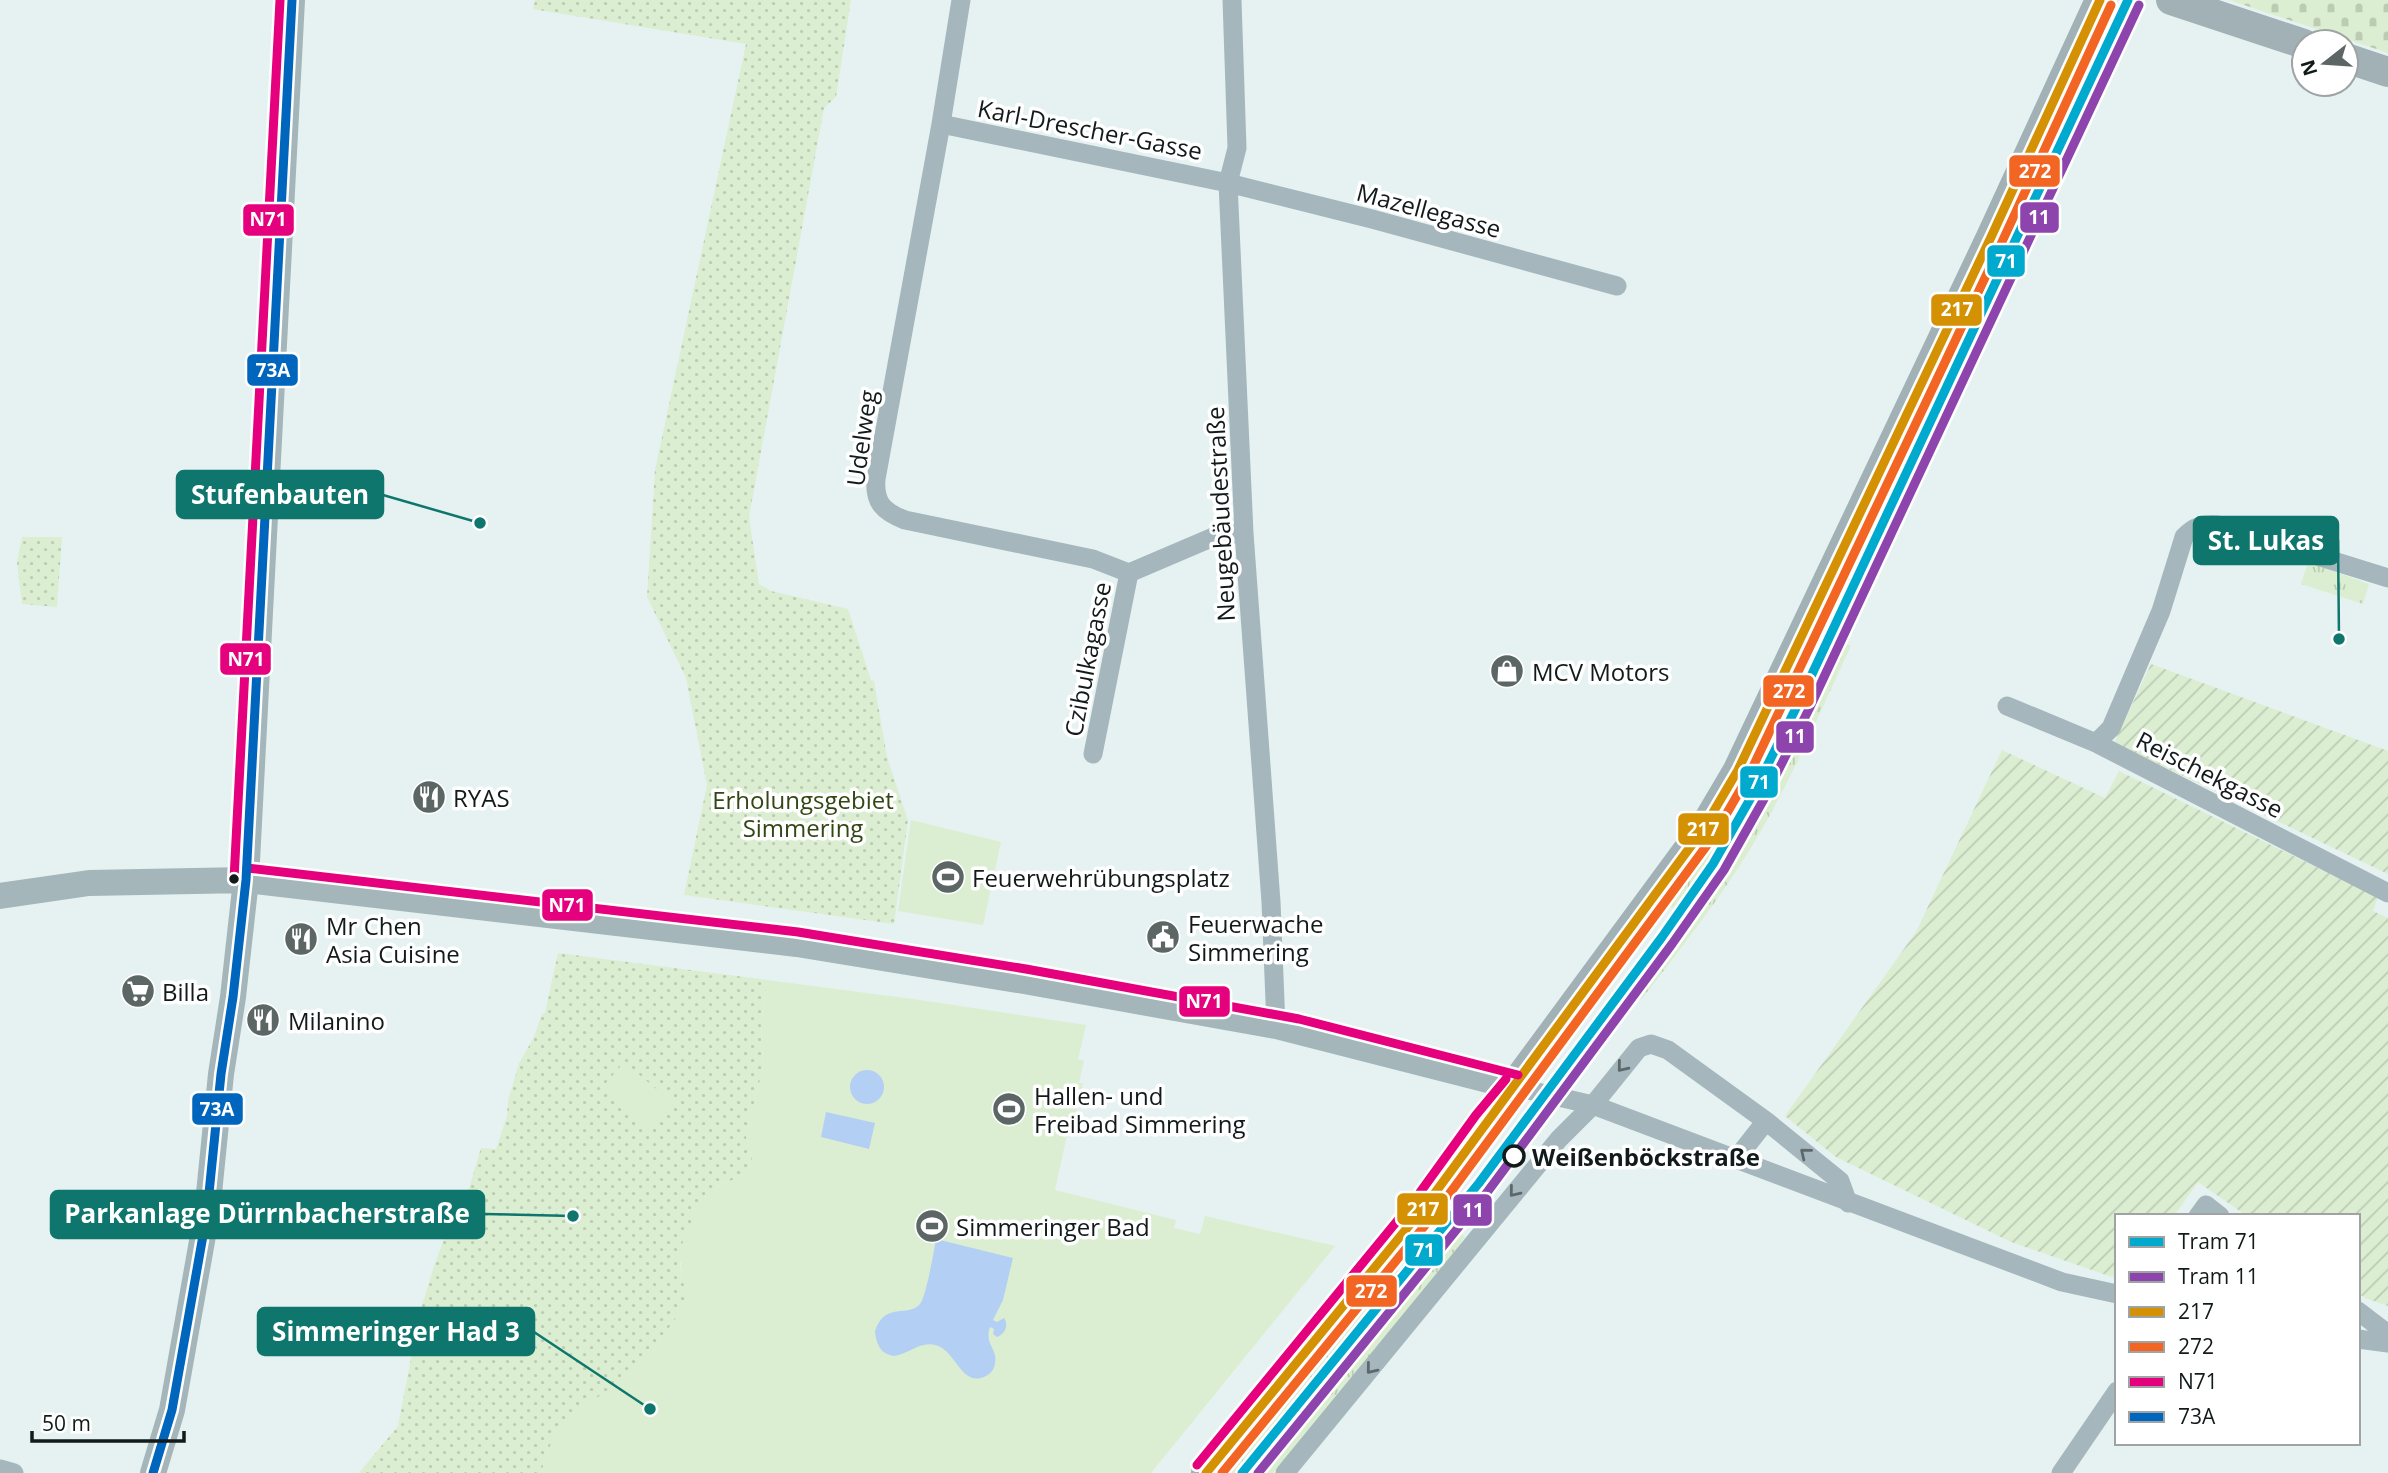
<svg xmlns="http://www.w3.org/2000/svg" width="2388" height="1473" font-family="'Open Sans',sans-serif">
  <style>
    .grass { fill: url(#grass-tufts) }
    .cemetery { fill: url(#cemetery-stones) }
    .park { fill: url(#park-dots) }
    .garden { fill: url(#garden-furrows) }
    .pitch { fill: #dbeed1 }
    .water { fill: #b3d0f4 }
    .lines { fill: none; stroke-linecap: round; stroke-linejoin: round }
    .street { stroke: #a5b7bd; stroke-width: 19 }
    .secondary { stroke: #a4b6ba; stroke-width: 26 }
    .primary { stroke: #a1b1b5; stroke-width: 30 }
    .bus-1-casing { stroke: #fff; stroke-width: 14 }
    .bus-2-casing { stroke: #fff; stroke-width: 14 }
    .bus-3-casing { stroke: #fff; stroke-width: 14 }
    .bus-4-casing { stroke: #fff; stroke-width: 14 }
    .bus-1 { stroke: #d59104; stroke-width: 9 }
    .bus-2 { stroke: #f26522; stroke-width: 9 }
    .bus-3 { stroke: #e5007d; stroke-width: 9 }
    .bus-4 { stroke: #0065bd; stroke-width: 9 }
    .tram-1-casing { stroke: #fff; stroke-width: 14 }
    .tram-2-casing { stroke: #fff; stroke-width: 14 }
    .tram-1 { stroke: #00a9ce; stroke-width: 9 }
    .tram-2 { stroke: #8e44ad; stroke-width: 9 }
    .oneway { stroke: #5c686c }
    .bus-dot { fill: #121a1a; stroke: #fff; stroke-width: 2.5 }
    .stop-dot { fill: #fff; stroke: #121a1a; stroke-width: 3.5 }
    .labels { text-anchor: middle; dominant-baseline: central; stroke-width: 7; stroke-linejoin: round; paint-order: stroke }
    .street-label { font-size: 24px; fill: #121a1a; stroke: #fff }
    .poi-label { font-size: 24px; fill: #121a1a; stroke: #fff; text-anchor: start }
    .park-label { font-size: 24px; fill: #324713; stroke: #fff }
    .stop-label { font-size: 24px; font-weight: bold; fill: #121a1a; stroke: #fff; text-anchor: start }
    .leader { fill: none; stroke: #0f766e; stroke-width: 2.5 }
    .callout-dot { fill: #0f766e; stroke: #fff; stroke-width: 2.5 }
    .callout { fill: #0f766e; stroke: #0f766e; stroke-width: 2.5 }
    .callout-label { font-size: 26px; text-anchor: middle; font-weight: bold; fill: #fff }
    .line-badge { stroke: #fff; stroke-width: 2.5 }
    .badge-label { font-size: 19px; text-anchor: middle; font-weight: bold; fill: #fff }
  </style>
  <defs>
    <pattern id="grass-tufts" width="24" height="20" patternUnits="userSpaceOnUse" patternTransform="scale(1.75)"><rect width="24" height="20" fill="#dbeed1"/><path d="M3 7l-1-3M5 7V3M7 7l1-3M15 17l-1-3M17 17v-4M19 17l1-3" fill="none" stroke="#bbccb3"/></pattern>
    <pattern id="cemetery-stones" width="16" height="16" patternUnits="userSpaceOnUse" patternTransform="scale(1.75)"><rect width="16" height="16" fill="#dbeed1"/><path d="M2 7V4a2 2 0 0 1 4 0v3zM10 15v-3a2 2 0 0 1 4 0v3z" fill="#bbccb3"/></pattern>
    <pattern id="park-dots" width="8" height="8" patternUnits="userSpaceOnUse" patternTransform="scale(1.75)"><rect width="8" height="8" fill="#dbeed1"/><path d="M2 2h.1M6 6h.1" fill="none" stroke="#bbccb3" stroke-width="1.8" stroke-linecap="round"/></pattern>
    <pattern id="garden-furrows" width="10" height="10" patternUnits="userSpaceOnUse" patternTransform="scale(1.75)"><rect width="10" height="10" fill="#dbeed1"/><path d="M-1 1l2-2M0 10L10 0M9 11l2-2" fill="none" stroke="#bbccb3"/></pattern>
  </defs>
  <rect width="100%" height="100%" fill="#e5f2f1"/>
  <path class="grass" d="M1878,508l5,6c-70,131 -116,278 -208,396l-6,-4 48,-68 32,-57z
    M2308,562l61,22 -6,20 -62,-20z
    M1842,641l9,5c-29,61 -55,124 -89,183 -34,60 -78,115 -120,170l-9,2 76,-107 41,-67 44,-83z
    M1458,1231l7,6 -19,26 -173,210h-15z
    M1396,1268l6,6 -163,199h-11z"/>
  <path class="cemetery" d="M2229,0h159v53z"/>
  <path class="park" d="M535,0h316l-15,97 -12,11 -75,409 10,67 12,7 77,18 23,71 3,1 13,76 21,63 -14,104 -210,-29 23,-110 -21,-107 -39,-81 8,-127 91,-426 -213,-35z
    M22,537h40l-5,70 -35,-3 -5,-42z
    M558,953l209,27 -6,43 2,45 -17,69 5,13 1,10 -3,8 -7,8 -26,11 -36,76 2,17 9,17 -40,56 -103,97 -7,23h-182l39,-47 22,-114 14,-46 25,-67 7,-1 15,-50 15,1 11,-33 1,-15 11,-38 14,-24 9,-25 3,-1z"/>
  <path class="garden" d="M2151,664l237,87v123l-274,-131z
    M2002,750l103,48 14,-27 259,126 -5,14 15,7v388l-23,-8 -7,-5v-77h-111l-49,-34 -24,34h-57v59l-5,2 -101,-35 -175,-85 -51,-41 131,-184z"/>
  <path class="pitch" d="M911,820l90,22 -18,83 -85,-14z
    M767,980l153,20 166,25 -8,34 6,2 -5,22h4l-12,52h-4l-12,55 121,30 -2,8 26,6 5,-18 130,30 -184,227h-610l7,-23 13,-26 59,-43 31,-28 40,-56 -9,-16 -2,-32 21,-50 7,-8 34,-15 7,-8 3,-8 -1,-10 -5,-13 17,-69 -2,-45z
    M624,1062l49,41 -23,27 -49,-41z"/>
  <path class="water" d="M850 1087a17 17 0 1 1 34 0a17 17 0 1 1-34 0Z
    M826,1112l49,11 -6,26 -48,-12z
    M936,1239l77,19 -10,42 -10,20 4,2 7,-4c5,7 1,16 -7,19l-4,-3 1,-5 -4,-2c-6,18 8,21 5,36 0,5 -4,11 -9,13 -25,13 -30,-27 -51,-31 -15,-4 -26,9 -41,11 -14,-2 -18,-13 -19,-25 10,-30 33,-13 45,-27 6,-7 14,-53 16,-65z"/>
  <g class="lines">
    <path class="street" d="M961,0l-20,124 -65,355c-2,24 8,33 29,41l188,39 36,14 89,-38 26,-2
      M1232,0l5,148 -9,35 16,350 27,369 5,124
      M941,124l287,59 144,36 245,67
      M2007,706l89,37 292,150
      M2096,743l15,-15 50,-117 23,-74c10,-11 19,-13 34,-12l170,53
      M1093,754l36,-181
      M1515,1087l78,18 469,177 55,12
      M1736,1159l30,-38
      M2198,1216l8,-11 14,11
      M2358,1311l30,23
      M2358,1339l30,4
      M0,1469l14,4
      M1285,1473l274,-334 34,-34 46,-57 12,-4 17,6 98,71 74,60 8,22
      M2061,1473l56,-82"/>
    <path class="secondary" d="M0,896l89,-13 157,-3 551,64 227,37 252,45 239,61
      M153,1473l19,-63 35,-197 14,-139 12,-77 13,-117 46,-880"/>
    <path class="primary" d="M2171,0l133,44
      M2346,58l42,14
      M1206,1473l220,-268 276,-374 36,-61 254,-535 108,-235"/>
    <g class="bus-1-casing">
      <path id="bus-1" d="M1206,1473l220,-268 276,-374 36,-61 254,-535 108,-235"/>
    </g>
    <g class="bus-2-casing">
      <path id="bus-2" d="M1222,1473l214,-261 277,-375 36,-62 254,-535 108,-235"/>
    </g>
    <g class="bus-3-casing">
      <path id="bus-3" d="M247,868l551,64 228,37 273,50 219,56
        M234,879l46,-879
        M1197,1465l219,-267 60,-83 30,-36"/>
    </g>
    <g class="bus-4-casing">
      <path id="bus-4" d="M153,1473l19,-63 35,-197 14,-139 12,-77 13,-117 46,-880"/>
    </g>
    <use href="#bus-1" class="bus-1"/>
    <use href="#bus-2" class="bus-2"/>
    <use href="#bus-3" class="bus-3"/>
    <use href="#bus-4" class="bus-4"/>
    <g class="tram-1-casing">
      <path id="tram-1" d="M1242,1473l237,-290 183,-246 51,-73 40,-70 45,-90 330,-704"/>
    </g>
    <g class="tram-2-casing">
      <path id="tram-2" d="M1258,1473l230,-282 184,-247 52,-74 40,-71 45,-90 330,-704"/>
    </g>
    <use href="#tram-1" class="tram-1"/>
    <use href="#tram-2" class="tram-2"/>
  </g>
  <defs><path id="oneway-chevron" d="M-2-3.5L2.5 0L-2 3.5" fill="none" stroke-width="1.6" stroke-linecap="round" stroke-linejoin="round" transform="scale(1.75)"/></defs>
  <g class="oneway">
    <use href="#oneway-chevron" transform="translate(1622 1067) rotate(129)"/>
    <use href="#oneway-chevron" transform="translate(1805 1153) rotate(-141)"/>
    <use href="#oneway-chevron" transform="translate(1514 1192) rotate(129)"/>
    <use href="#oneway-chevron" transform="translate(1371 1369) rotate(129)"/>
  </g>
  <defs>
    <g id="shop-disc" transform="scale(1.75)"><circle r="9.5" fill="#5c6665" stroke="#fff"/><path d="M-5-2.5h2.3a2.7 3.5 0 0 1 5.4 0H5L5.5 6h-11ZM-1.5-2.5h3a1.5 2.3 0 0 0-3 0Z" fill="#fff"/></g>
    <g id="restaurant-disc" transform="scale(1.75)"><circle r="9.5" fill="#5c6665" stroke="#fff"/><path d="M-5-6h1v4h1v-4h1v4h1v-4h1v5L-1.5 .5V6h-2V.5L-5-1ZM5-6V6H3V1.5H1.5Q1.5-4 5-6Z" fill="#fff"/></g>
    <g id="stadium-disc" transform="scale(1.75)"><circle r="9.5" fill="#5c6665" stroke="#fff"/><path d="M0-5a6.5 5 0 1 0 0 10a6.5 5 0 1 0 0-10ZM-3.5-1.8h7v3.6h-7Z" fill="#fff"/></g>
    <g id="civic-disc" transform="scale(1.75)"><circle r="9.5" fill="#5c6665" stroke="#fff"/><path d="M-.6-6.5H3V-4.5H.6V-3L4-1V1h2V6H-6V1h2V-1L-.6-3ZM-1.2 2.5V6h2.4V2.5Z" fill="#fff"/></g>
    <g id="supermarket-disc" transform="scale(1.75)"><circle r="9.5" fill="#5c6665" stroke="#fff"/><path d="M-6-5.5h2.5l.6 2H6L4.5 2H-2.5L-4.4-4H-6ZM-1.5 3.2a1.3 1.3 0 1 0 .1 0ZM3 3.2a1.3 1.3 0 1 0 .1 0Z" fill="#fff"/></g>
  </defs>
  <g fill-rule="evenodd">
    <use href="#shop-disc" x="1507" y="671"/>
    <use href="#restaurant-disc" x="429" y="797"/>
    <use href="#stadium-disc" x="948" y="877"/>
    <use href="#civic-disc" x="1163" y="937"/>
    <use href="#restaurant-disc" x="301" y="939"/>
    <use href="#supermarket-disc" x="138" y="991"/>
    <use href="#restaurant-disc" x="263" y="1020"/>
    <use href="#stadium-disc" x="1009" y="1109"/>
    <use href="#stadium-disc" x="932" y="1226"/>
  </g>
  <circle class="bus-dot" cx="234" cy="879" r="6"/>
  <circle class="stop-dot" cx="1514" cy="1156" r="10"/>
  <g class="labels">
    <g class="street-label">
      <text transform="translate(1090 129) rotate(11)">Karl-Drescher-Gasse</text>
      <text transform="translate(1429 210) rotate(15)">Mazellegasse</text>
      <text transform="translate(861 438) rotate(-82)">Udelweg</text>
      <text transform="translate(1220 514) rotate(-93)">Neugebäudestraße</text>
      <text transform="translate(1087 659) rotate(-79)">Czibulkagasse</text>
      <text transform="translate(2210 774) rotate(27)">Reischekgasse</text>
    </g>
    <g class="poi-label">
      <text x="1532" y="671">MCV Motors</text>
      <text x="453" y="797">RYAS</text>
      <text x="972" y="877">Feuerwehrübungsplatz</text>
      <text x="1188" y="923">Feuerwache<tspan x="1188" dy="28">Simmering</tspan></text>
      <text x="326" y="925">Mr Chen<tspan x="326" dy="28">Asia Cuisine</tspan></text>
      <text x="162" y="991">Billa</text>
      <text x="288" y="1020">Milanino</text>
      <text x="1034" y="1095">Hallen- und<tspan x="1034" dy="28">Freibad Simmering</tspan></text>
      <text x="956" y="1226">Simmeringer Bad</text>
    </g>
    <g class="park-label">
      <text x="803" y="799">Erholungsgebiet<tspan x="803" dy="28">Simmering</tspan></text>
    </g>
    <g class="stop-label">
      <text x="1532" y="1156">Weißenböckstraße</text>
    </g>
  </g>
  <path class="leader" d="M480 523L383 495M2339 639L2338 540M573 1216L484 1214M650 1409L534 1332"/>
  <g class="callout-dot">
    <circle cx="480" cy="523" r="7"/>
    <circle cx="2339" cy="639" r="7"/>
    <circle cx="573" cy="1216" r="7"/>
    <circle cx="650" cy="1409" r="7"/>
  </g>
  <g class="callout">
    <rect x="177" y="471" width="206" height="47" rx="7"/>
    <rect x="2194" y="517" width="144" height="47" rx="7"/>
    <rect x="51" y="1191" width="433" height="47" rx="7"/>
    <rect x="258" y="1308" width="276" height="47" rx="7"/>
  </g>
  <g class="callout-label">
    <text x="280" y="504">Stufenbauten</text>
    <text x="2266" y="550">St. Lukas</text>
    <text x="267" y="1223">Parkanlage Dürrnbacherstraße</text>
    <text x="396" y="1341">Simmeringer Had 3</text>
  </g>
  <g class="line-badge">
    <rect x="2008" y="154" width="53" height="34" rx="7" fill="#f26522"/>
    <rect x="2019" y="201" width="41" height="33" rx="7" fill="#8e44ad"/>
    <rect x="242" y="203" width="53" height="34" rx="7" fill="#e5007d"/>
    <rect x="1986" y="244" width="40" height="34" rx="7" fill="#00a9ce"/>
    <rect x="1930" y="293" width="53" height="34" rx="7" fill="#d59104"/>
    <rect x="246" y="353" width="53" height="34" rx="7" fill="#0065bd"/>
    <rect x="219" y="642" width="53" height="34" rx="7" fill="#e5007d"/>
    <rect x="1762" y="674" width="53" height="34" rx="7" fill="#f26522"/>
    <rect x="1775" y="720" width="40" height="34" rx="7" fill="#8e44ad"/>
    <rect x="1739" y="765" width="40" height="34" rx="7" fill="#00a9ce"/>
    <rect x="1677" y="812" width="53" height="34" rx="7" fill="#d59104"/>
    <rect x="541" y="888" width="53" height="34" rx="7" fill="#e5007d"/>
    <rect x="1178" y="985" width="53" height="33" rx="7" fill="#e5007d"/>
    <rect x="191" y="1092" width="53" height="34" rx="7" fill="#0065bd"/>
    <rect x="1396" y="1192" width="53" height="34" rx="7" fill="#d59104"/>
    <rect x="1452" y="1193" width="41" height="34" rx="7" fill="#8e44ad"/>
    <rect x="1404" y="1233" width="40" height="34" rx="7" fill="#00a9ce"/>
    <rect x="1345" y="1274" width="53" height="34" rx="7" fill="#f26522"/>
  </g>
  <g class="badge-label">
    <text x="2035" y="178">272</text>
    <text x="2039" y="224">11</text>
    <text x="268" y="226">N71</text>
    <text x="2006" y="268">71</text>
    <text x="1957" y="316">217</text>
    <text x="273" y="377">73A</text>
    <text x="246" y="666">N71</text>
    <text x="1789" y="698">272</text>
    <text x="1795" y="743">11</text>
    <text x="1759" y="789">71</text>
    <text x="1703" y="836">217</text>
    <text x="567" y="912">N71</text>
    <text x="1204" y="1008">N71</text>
    <text x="217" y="1116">73A</text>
    <text x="1423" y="1216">217</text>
    <text x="1473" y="1217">11</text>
    <text x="1424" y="1257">71</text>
    <text x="1371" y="1298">272</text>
  </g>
  <rect x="2115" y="1214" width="245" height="231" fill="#ffffff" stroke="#a0a3a3" stroke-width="2"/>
  <rect x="2129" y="1237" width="35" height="10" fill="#00a9ce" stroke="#a0a3a3" stroke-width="2"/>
  <text x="2178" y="1249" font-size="21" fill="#121a1a">Tram 71</text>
  <rect x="2129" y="1272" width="35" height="10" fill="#8e44ad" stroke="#a0a3a3" stroke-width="2"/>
  <text x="2178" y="1284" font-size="21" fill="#121a1a">Tram 11</text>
  <rect x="2129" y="1307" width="35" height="10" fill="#d59104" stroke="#a0a3a3" stroke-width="2"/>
  <text x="2178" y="1319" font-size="21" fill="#121a1a">217</text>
  <rect x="2129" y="1342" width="35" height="10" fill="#f26522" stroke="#a0a3a3" stroke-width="2"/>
  <text x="2178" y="1354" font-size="21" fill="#121a1a">272</text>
  <rect x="2129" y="1377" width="35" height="10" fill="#e5007d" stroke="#a0a3a3" stroke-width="2"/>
  <text x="2178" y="1389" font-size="21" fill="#121a1a">N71</text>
  <rect x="2129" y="1412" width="35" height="10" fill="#0065bd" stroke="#a0a3a3" stroke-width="2"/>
  <text x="2178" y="1424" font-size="21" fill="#121a1a">73A</text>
  <g transform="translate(2325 63) rotate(253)"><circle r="33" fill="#ffffff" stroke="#a0a3a3" stroke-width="2"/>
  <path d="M0-5L12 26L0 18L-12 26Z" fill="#5c6665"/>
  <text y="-10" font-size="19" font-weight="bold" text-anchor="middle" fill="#121a1a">N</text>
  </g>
  <path d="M32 1431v10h152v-10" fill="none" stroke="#121a1a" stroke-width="3.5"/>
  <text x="42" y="1431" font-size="21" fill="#121a1a" stroke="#ffffff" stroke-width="5" paint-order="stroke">50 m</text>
</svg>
